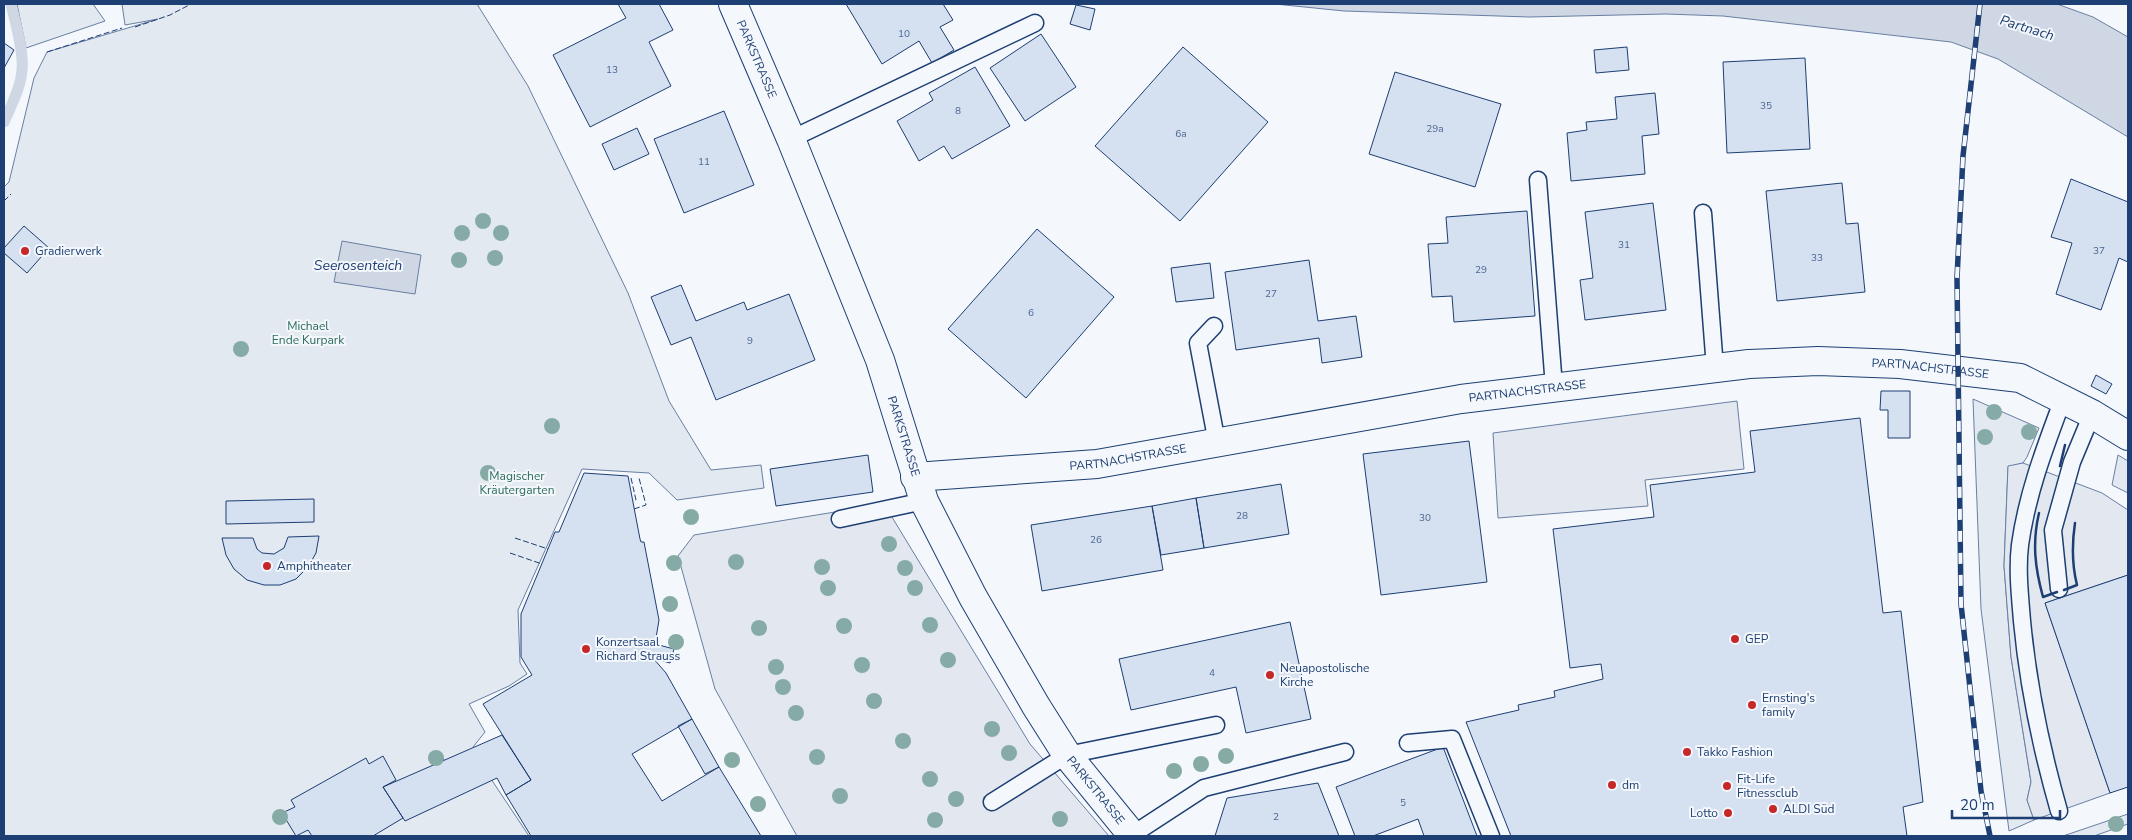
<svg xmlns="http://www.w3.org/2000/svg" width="2132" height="840" font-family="'Nunito Sans',sans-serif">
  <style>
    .green { fill: #e3e9f0; stroke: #687fa3 }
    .parking { fill: #e3e8f0; stroke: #687fa3 }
    .water { fill: #cfd7e4; stroke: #687fa3 }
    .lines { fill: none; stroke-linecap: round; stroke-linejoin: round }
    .stream { stroke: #cfd7e4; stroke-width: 11 }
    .building { fill: #d5e0f0; stroke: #1d3f73 }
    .lane-casing { stroke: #1d3f73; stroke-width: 19 }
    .street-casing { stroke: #1d3f73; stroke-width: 30 }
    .secondary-casing { stroke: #1d3f73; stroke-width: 30 }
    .lane { stroke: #f4f7fb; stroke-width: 16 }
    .street { stroke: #f4f7fb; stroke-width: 28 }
    .secondary { stroke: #f4f7fb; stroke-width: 28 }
    .rail-casing { stroke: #1d3f73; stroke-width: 5.5 }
    .rail { stroke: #f4f7fb; stroke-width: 4; stroke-dasharray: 11; stroke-linecap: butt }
    .fence { stroke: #1d3f73; stroke-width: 1; stroke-dasharray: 6 2.5; stroke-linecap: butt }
    .wall { stroke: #1d3f73; stroke-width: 2.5 }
    .tree { fill: #86aba6 }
    .poi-dot { fill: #c62828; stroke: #f4f7fb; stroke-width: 2 }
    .labels { text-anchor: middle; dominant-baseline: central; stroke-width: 4; stroke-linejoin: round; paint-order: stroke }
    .number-label { font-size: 10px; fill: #4b6792 }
    .street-label { font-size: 12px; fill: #1d3f73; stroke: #f4f7fb }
    .poi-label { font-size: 12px; fill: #1d3f73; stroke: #f4f7fb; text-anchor: start }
    .park-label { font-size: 12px; fill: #2c6c60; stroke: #f4f7fb }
    .water-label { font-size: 14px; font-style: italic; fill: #1d3f73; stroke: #f4f7fb }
  </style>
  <rect width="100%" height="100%" fill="#f4f7fb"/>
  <path class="green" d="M17,4h76l12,17 -79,27z
    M122,4h355l51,82 100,207 41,108 42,69 50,-5 3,23 -87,12 -28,-27 -67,-4 -64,141 2,53 7,11 -18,12 -40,18 16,28 -12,15 20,35 36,54h-525v-649l5,-5 25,-104 13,-26 111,-33 -33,6z
    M1973,399l66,29 -12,29 -4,6 -15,4 -4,99 7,91 20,125 -4,18 7,20 -25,11 -28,-222z
    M2128,814v10l-34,12h-31z"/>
  <path class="parking" d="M1737,401l7,68 -99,11 3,26 -150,12 -5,-85z
    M2118,455l10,6v32l-16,-8z
    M2023,463l79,30 26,17v65l-83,28 65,190 -76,27 -7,-20 4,-18 -20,-125 -7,-91 4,-100z
    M884,504l146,240 79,92h-312l-82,-147 -37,-133 16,-21z"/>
  <path class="water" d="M1275,4h782l36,13 35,20v100l-130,-78 -47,-17 -228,-26 -57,-2 -137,3 -185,-6z
    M342,241l79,14 -6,39 -81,-12z"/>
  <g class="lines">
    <path class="stream" d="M4,122c7,-16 17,-35 18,-52 2,-18 -7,-49 -11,-66"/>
  </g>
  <path class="building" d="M618,4h41l14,26 -24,12 22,44 -81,41 -37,-72 73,-37z
    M846,4h97l10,16 -13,7 14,23 -22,13 -13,-22 -37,23z
    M1076,5l19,4 -5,21 -20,-6z
    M1041,34l35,53 -51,34 -35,-53z
    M4,43l10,7 -10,18z
    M1183,47l85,75 -88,99 -85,-75z
    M1627,47l2,23 -33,3 -2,-23z
    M1805,58l5,91 -83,4 -4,-91z
    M975,67l35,59 -58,33 -8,-13 -25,15 -22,-40 36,-21 -4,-7z
    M1395,72l106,32 -26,83 -106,-33z
    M1655,93l4,41 -17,2 3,38 -74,7 -4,-48 20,-3 -1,-8 31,-3 -2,-22z
    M724,111l30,74 -70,28 -30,-74z
    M637,128l12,26 -35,16 -12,-26z
    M2071,179l57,23v60l-9,-4 -18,52 -45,-16 16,-51 -21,-6z
    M1842,183l4,41 12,-1 7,69 -88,9 -11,-110z
    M1653,203l13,107 -81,10 -5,-40 13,-2 -8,-66z
    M1527,211l8,105 -81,6 -2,-26 -20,1 -4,-53 20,-1 -2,-26z
    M24,226l25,22 -22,25 -23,-20v-5z
    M1037,229l77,68 -88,101 -78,-69z
    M1309,260l9,61 38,-5 6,41 -40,6 -3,-25 -83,12 -11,-78z
    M1210,263l4,35 -38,4 -5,-34z
    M681,285l15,36 48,-19 3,8 42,-16 26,66 -99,40 -25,-63 -20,8 -20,-48z
    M2096,375l16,9 -6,10 -15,-8z
    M1881,391h29v47h-22v-28h-8z
    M1860,418l23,195 18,-2 22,191 -20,5 4,29h-396l-45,-114 53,-12 -1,-5 37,-8 -1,-6 49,-12 -2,-15 -31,4 -17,-139 101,-12 -4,-32 105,-13 -5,-41z
    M1469,441l18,141 -106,13 -18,-141z
    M868,455l5,37 -97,14 -6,-37z
    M584,473l44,3 12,63 1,3h3l15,78 -4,24 19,5 -4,14 -17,-5 13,15 26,46 -60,35 30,47 57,-34 42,69h-230l-25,-41 25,-15 -48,-76 49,-29 -11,-18v-43l34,-82h4z
    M1281,484l8,50 -85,14 -8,-50z
    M1196,498l8,50 -43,7 -9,-49z
    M314,499v23l-88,2v-23z
    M1152,506l11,64 -121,21 -11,-66z
    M319,536l-3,17 -8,14 -12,12 -16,6h-16l-17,-5 -13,-11 -8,-14 -4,-17h31l4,11 5,4 12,1 10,-6 4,-11z
    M2128,575v212l-18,6 -65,-190z
    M1290,622l21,97 -65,14 -10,-46 -105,23 -12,-51z
    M692,719l27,48 -14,7 -27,-48z
    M502,735l29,45 -25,15 -9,-17 -92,43 -22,-34z
    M1443,747l34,89h-53l-6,-17 -45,17h-18l-19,-49z
    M383,756l13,24 -13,7 20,31 -30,18h-61l-4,-6 -12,6 -14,-23 13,-6 -4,-7 75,-42 3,6z
    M1318,783l21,53h-124l12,-38z"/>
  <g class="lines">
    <g class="lane-casing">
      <path id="lane" d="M791,139l244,-116
        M1538,180l16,207
        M1703,213l12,155
        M1214,326l-16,17 19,100
        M840,519l84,-18
        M2059,589l-6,-59 19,-68 20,-48
        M1408,743l44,-4 39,97
        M992,802l75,-47 149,-30
        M2059,811c-18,-63 -31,-126 -37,-190 -2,-25 -5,-51 -2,-76 7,-51 25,-98 43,-146
        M1132,835l72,-47 141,-36"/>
    </g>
    <g class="street-casing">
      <g id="street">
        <path id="s1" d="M915,477l182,-13 364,-65 288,-35 69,-3 82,3 120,14 72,36 36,22"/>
      </g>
    </g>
    <g class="secondary-casing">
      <g id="secondary">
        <path id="s2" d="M733,4l58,135 89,221 44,141 49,96 63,109 31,49 66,81"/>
      </g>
    </g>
    <use href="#lane" class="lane"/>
    <use href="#street" class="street"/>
    <use href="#secondary" class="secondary"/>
    <g class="rail-casing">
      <path id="rail" d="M1980,4l-17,152 -6,122 4,326 20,187 9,45"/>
    </g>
    <use href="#rail" class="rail"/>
    <path class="fence" d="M135,27l35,-12 21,-11
      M47,52l75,-24
      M4,201l7,-7
      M631,478l5,22 -3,1
      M634,509l12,-4 -7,-27
      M515,538l33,11
      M510,553l32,11"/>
    <path class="wall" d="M2060,466l5,-21
      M2039,513c-7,30 -4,55 4,84l14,-5
      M2064,590l13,-5c-5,-20 -5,-42 -2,-62
      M434,763l-2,-3 3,-6h4l4,6"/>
  </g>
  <g class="tree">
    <circle cx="483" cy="221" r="8"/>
    <circle cx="462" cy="233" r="8"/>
    <circle cx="501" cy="233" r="8"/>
    <circle cx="495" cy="258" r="8"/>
    <circle cx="459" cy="260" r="8"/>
    <circle cx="241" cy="349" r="8"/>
    <circle cx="1994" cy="412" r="8"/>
    <circle cx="552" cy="426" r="8"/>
    <circle cx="2029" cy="432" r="8"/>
    <circle cx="1985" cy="437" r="8"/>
    <circle cx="488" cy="473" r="8"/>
    <circle cx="691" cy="517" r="8"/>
    <circle cx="889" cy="544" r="8"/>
    <circle cx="736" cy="562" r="8"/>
    <circle cx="674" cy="563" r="8"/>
    <circle cx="822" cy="567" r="8"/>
    <circle cx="905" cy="568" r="8"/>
    <circle cx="828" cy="588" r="8"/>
    <circle cx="915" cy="588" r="8"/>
    <circle cx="670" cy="604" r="8"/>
    <circle cx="930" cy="625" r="8"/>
    <circle cx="844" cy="626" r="8"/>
    <circle cx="759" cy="628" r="8"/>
    <circle cx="676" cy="642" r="8"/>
    <circle cx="948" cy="660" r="8"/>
    <circle cx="862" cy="665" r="8"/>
    <circle cx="776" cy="667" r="8"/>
    <circle cx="783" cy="687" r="8"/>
    <circle cx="874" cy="701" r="8"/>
    <circle cx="796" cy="713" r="8"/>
    <circle cx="992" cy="729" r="8"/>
    <circle cx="903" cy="741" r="8"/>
    <circle cx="1009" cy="753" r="8"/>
    <circle cx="1226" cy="756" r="8"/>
    <circle cx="817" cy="757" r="8"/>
    <circle cx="436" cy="758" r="8"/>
    <circle cx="732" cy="760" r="8"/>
    <circle cx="1201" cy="764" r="8"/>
    <circle cx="1174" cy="771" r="8"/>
    <circle cx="930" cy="779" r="8"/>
    <circle cx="840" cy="796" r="8"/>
    <circle cx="956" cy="799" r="8"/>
    <circle cx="758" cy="804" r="8"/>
    <circle cx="280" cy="817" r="8"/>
    <circle cx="1060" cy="819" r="8"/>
    <circle cx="935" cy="820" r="8"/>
    <circle cx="2116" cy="824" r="8"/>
  </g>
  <g class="poi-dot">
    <circle cx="25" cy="251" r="5"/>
    <circle cx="267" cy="566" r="5"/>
    <circle cx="1735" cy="639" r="5"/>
    <circle cx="586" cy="649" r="5"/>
    <circle cx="1270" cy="675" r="5"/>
    <circle cx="1752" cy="705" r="5"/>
    <circle cx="1687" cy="752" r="5"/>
    <circle cx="1612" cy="785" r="5"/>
    <circle cx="1727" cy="786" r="5"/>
    <circle cx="1773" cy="809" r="5"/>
    <circle cx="1728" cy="813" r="5"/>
  </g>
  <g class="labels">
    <g class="number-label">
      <text x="904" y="34">10</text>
      <text x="612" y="70">13</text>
      <text x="1766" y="106">35</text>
      <text x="958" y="111">8</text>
      <text x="1435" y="129">29a</text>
      <text x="1181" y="134">6a</text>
      <text x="704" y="162">11</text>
      <text x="1624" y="245">31</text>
      <text x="2099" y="251">37</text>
      <text x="1817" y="258">33</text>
      <text x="1481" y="270">29</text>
      <text x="1271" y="294">27</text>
      <text x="1031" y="313">6</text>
      <text x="750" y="341">9</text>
      <text x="1242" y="516">28</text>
      <text x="1425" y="518">30</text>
      <text x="1096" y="540">26</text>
      <text x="1212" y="673">4</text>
      <text x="1403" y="803">5</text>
      <text x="1276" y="817">2</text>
    </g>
    <g class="street-label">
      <text stroke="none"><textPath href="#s2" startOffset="60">PARKSTRASSE</textPath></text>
      <text stroke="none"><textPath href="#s1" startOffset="1024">PARTNACHSTRASSE</textPath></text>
      <text stroke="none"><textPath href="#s1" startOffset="619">PARTNACHSTRASSE</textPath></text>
      <text stroke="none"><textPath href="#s2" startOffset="465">PARKSTRASSE</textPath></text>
      <text stroke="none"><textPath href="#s1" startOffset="214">PARTNACHSTRASSE</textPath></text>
      <text stroke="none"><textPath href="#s2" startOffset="870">PARKSTRASSE</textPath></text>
    </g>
    <g class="poi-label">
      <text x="35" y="251">Gradierwerk</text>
      <text x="277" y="566">Amphitheater</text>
      <text x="1745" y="639">GEP</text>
      <text x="596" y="642">Konzertsaal<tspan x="596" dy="14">Richard Strauss</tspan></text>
      <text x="1280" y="668">Neuapostolische<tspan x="1280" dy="14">Kirche</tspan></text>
      <text x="1762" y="698">Ernsting's<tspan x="1762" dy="14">family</tspan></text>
      <text x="1697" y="752">Takko Fashion</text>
      <text x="1737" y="779">Fit-Life<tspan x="1737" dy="14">Fitnessclub</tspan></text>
      <text x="1622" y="785">dm</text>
      <text x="1783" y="809">ALDI Süd</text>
      <text x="1718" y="813" text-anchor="end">Lotto</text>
    </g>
    <g class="park-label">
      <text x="308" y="326">Michael<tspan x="308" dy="14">Ende Kurpark</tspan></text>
      <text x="517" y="476">Magischer<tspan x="517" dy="14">Kräutergarten</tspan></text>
    </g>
    <g class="water-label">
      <text transform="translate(2027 28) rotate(17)">Partnach</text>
      <text x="358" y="265">Seerosenteich</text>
    </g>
  </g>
  <rect width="2132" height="840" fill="none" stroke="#1d3f73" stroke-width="10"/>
  <path d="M1952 810v8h108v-8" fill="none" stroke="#1d3f73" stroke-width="2.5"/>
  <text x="1960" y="810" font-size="15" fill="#1d3f73" stroke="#f4f7fb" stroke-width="4" paint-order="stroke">20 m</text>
</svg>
